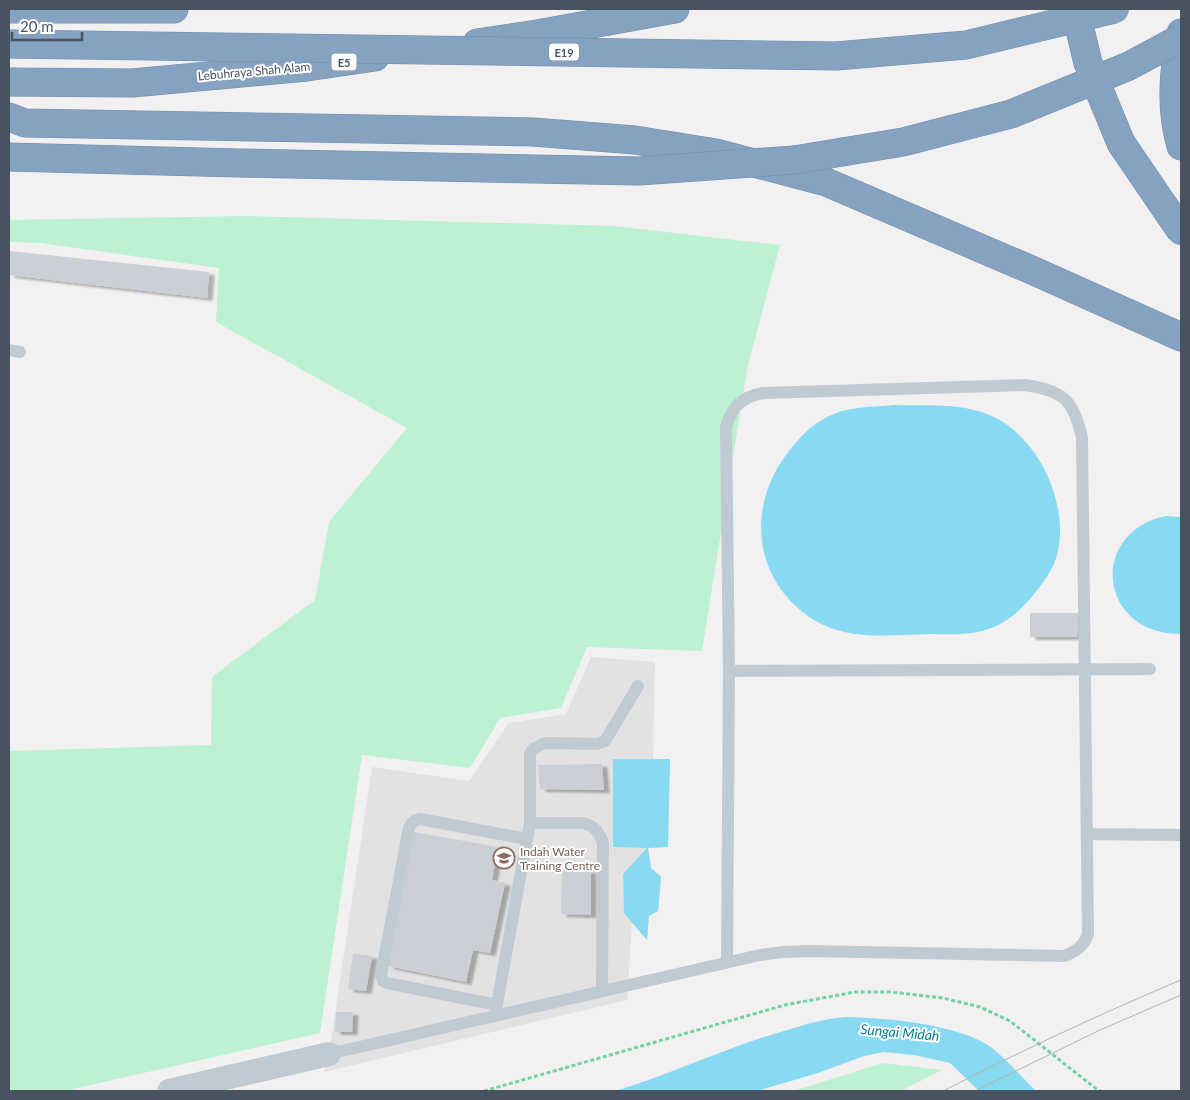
<svg xmlns="http://www.w3.org/2000/svg" width="1190" height="1100" font-family="Lato,sans-serif">
  <style>
    .education { fill: #e3e1e2 }
    .green { fill: #bcf2d1 }
    .water { fill: #87daf1 }
    .building { fill: #cccfd5; filter: url(#shadow) }
    .lines { fill: none; stroke-linecap: round; stroke-linejoin: round }
    .motorway-casing { stroke: #708dad; stroke-width: 29 }
    .path { stroke: #72d2a3; stroke-width: 3; stroke-dasharray: 4 2.5; stroke-linecap: butt }
    .service { stroke: #c0cad2; stroke-width: 12 }
    .minor { stroke: #c0cad2; stroke-width: 24 }
    .motorway { stroke: #85a2c1; stroke-width: 28 }
    .tram { stroke: #b2b5ba; stroke-width: 1 }
    .motorway-bridge-casing { stroke: #708dad; stroke-width: 29; stroke-linecap: butt }
    .motorway-bridge { stroke: #85a2c1; stroke-width: 28 }
    .labels { text-anchor: middle; dominant-baseline: central; stroke-width: 4; stroke-linejoin: round; paint-order: stroke }
    .shield { fill: #fff; stroke: #7e878e; stroke-width: 1 }
    .shield-label { font-size: 11px; font-weight: bold; fill: #47535e }
    .street-label { font-size: 12px; fill: #47535e; stroke: #fff }
    .education-label { font-size: 12px; fill: #785e54; stroke: #fff; text-anchor: start }
    .water-label { font-size: 14px; font-style: italic; fill: #077b9b; stroke: #fff }
  </style>
  <defs>
    <filter id="shadow"><feDropShadow dx="5.5" dy="3" stdDeviation="1" flood-color="#0004"/></filter>
  </defs>
  <rect width="100%" height="100%" fill="#f2f0f0"/>
  <path class="education" d="M591,657l64,5 -2,97h17l-2,88 -20,1 3,20 10,9 -3,34 -9,5 -2,24 -15,-17 -5,77 -303,72 5,-18 43,-287 97,14 40,-58 57,-9z"/>
  <path class="green" d="M247,216l367,10 166,19 -33,124 -45,282 -115,-4 -26,61 -61,10 -30,50 -108,-13 -42,278 -256,58h-55v-340l202,-6 1,-68 103,-77 14,-78 78,-94 -191,-106 3,-54 -178,-25 -32,-1v-22z
    M883,1063l59,7 -41,21h-108z"/>
  <path class="water" d="M894,405c35,1 70,-3 102,13 44,23 72,85 62,133 -4,19 -16,33 -28,48 -17,19 -33,30 -58,34 -14,2 -29,1 -43,1 -38,1 -81,7 -115,-14 -61,-39 -69,-113 -25,-169 11,-14 22,-26 38,-34 21,-11 45,-10 67,-12z
    M1166,516l15,1v116l-1,1c-82,0 -92,-102 -14,-118z
    M613,759h57l-2,88 -20,1 3,20 10,9 -3,34 -9,5 -2,24 -23,-27 -1,-39 24,-26 -34,-1z
    M847,1017c40,1 113,7 145,31 16,13 30,29 44,43h-57l-29,-28 -36,-8 -31,-3 -19,4 -46,17 -61,18h-142c60,-18 116,-46 176,-62 19,-6 37,-11 56,-12z"/>
  <path class="building" d="M9,251l200,21 -2,26 -198,-23z
    M1030,613h48l-1,24h-47z
    M602,764l2,26 -64,-1 -2,-24z
    M414,832l84,15 -6,33 13,3 -15,70 -17,-3 -7,32 -78,-16z
    M562,870h29v45l-30,-1z
    M353,954l19,2 -6,35 -18,-2z
    M336,1012h17l-1,20h-17z"/>
  <g class="lines">
    <g class="motorway-casing">
      <path id="motorway" d="M9,9h165
        M1181,33c-8,37 -11,76 0,113
        M477,43l60,-9 138,-25
        M9,82l123,1 175,-16 68,-10
        M9,117l16,6 508,9 102,8 81,13 110,29 208,89 147,66"/>
    </g>
    <path class="path" d="M484,1091l301,-86 70,-13h35l53,6 37,9 30,14 89,70h3"/>
    <path class="service" d="M9,350l11,2
      M729,671l421,-2
      M530,823h53c12,3 17,10 20,21l-1,146
      M1087,834l94,1
      M497,1005l-110,-22 -4,-2 -2,-6 28,-147c3,-6 5,-8 11,-9l107,20
      M495,1015l35,-192v-69l3,-5 12,-6 52,1 8,-3 33,-55
      M329,1054l431,-99 23,-3 25,-1 257,5c12,-6 19,-10 23,-22l-6,-496c-8,-38 -19,-48 -58,-53l-261,8c-21,4 -31,13 -37,34l3,244 -2,290"/>
    <path class="minor" d="M169,1091l160,-37"/>
    <use href="#motorway" class="motorway"/>
    <path class="tram" d="M943,1091c78,-40 157,-77 238,-111
      M975,1091l125,-61 81,-35"/>
    <g class="motorway-bridge-casing">
      <path id="motorway-bridge" d="M1075,9l13,54 33,80 60,88
        M9,44l827,12 130,-11 149,-36
        M9,157l230,6 400,8 155,-11 109,-18 108,-28 118,-48 52,-28"/>
    </g>
    <use href="#motorway-bridge" class="motorway-bridge"/>
  </g>
  <defs>
    <g id="university-ring" transform="scale(1.125)"><circle r="9.5" fill="#fff" stroke="#8d6e63" stroke-width="1.5"/><path d="M0-5L7-2L0 1L-7-2ZM-4 1L0 2.5L4 1V4Q0 6-4 4Z" fill="#8d6e63"/></g>
  </defs>
  <g fill-rule="evenodd">
    <use href="#university-ring" x="504" y="858"/>
  </g>
  <g class="labels">
    <g class="shield">
      <rect x="549" y="43.5" width="30" height="17" rx="4"/>
      <rect x="331.5" y="53.5" width="25" height="17" rx="4"/>
    </g>
    <g class="shield-label">
      <text x="564" y="52">E19</text>
      <text x="344" y="62">E5</text>
    </g>
    <g class="street-label">
      <text transform="translate(254 71) rotate(-5)">Lebuhraya Shah Alam</text>
    </g>
    <g class="education-label">
      <text x="520" y="851">Indah Water<tspan x="520" dy="14">Training Centre</tspan></text>
    </g>
    <g class="water-label">
      <text transform="translate(900 1032) rotate(5)">Sungai Midah</text>
    </g>
  </g>
  <rect width="1190" height="1100" fill="none" stroke="#47535e" stroke-width="20"/>
  <path d="M12 32v8h70v-8" fill="none" stroke="#47535e" stroke-width="2.5"/>
  <text x="20" y="32" font-size="15" fill="#47535e" stroke="#ffffff" stroke-width="4" paint-order="stroke">20 m</text>
</svg>
